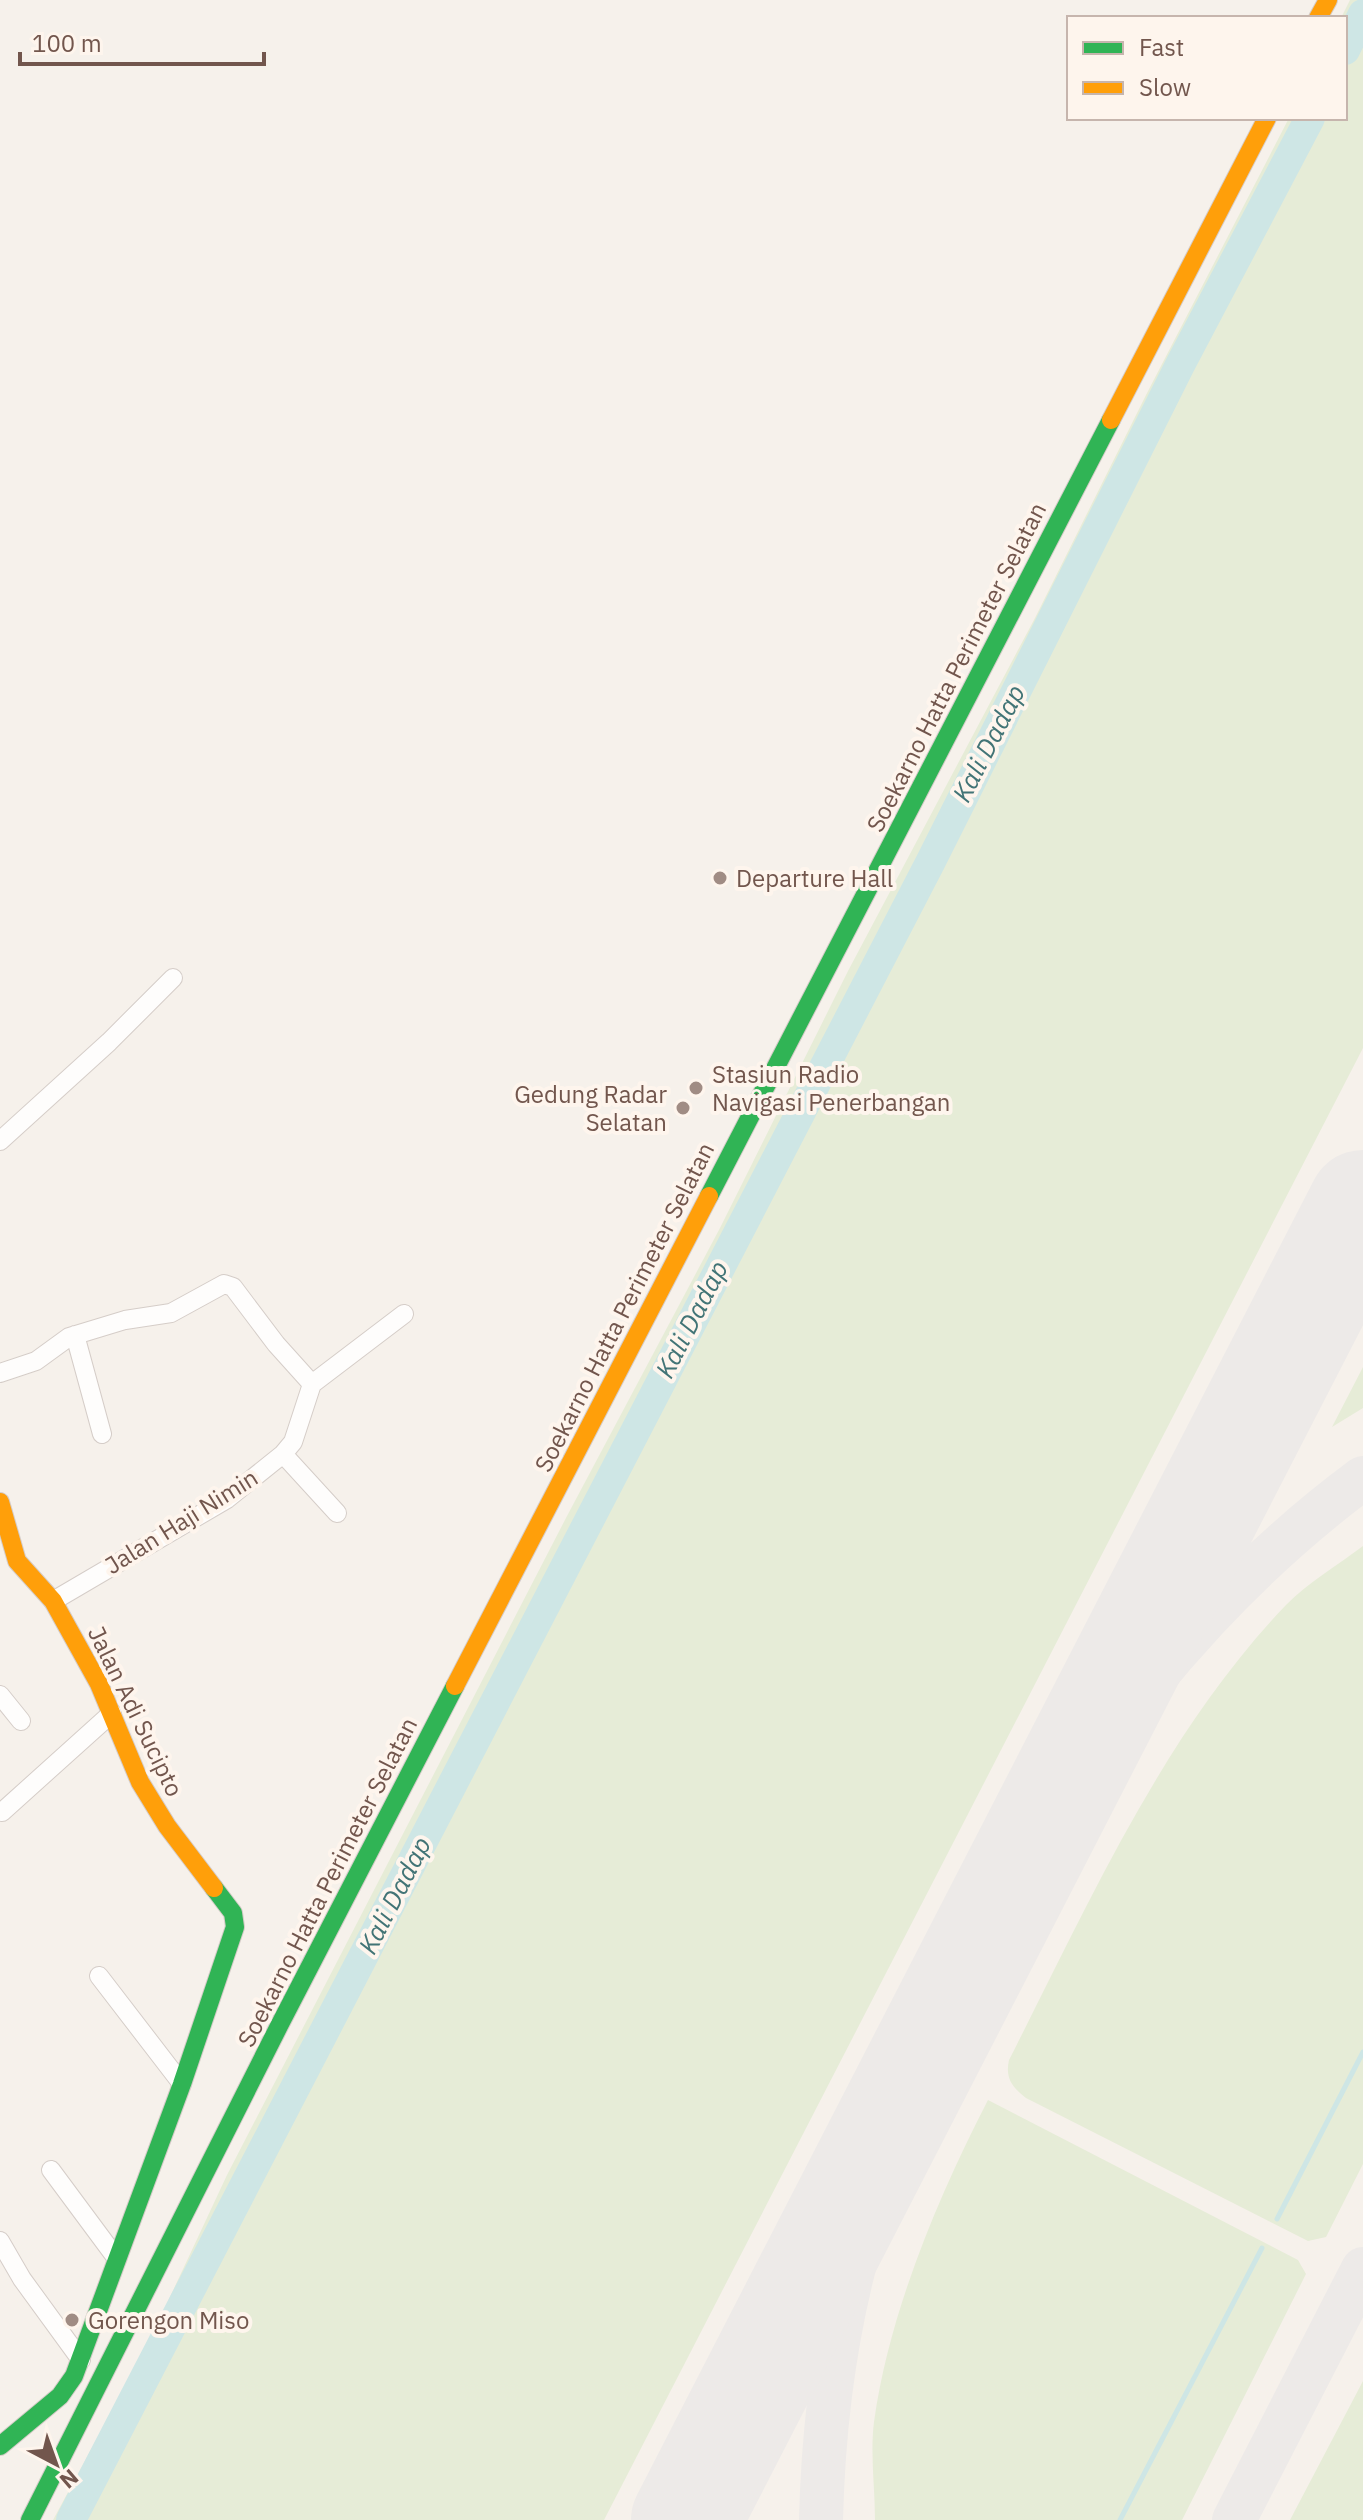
<svg xmlns="http://www.w3.org/2000/svg" width="1363" height="2520" font-family="'IBM Plex Sans',sans-serif">
  <style>
    .green { fill: #e6ecd7 }
    .lines { fill: none; stroke-linecap: round; stroke-linejoin: round }
    .stream { stroke: #cee6e5; stroke-width: 5 }
    .river { stroke: #cee6e5; stroke-width: 30 }
    .taxiway { stroke: #edeae8; stroke-width: 44 }
    .runway { stroke: #edeae8; stroke-width: 110 }
    .street-casing { stroke: #d5cdc8; stroke-width: 20 }
    .fast-casing { stroke: #d5ccc8; stroke-width: 20 }
    .slow-casing { stroke: #d5ccc8; stroke-width: 20 }
    .street { stroke: #fefdfc; stroke-width: 18 }
    .fast { stroke: #30b455; stroke-width: 18 }
    .slow { stroke: #ff9f0a; stroke-width: 18 }
    .poi-dot { fill: #a08c84; stroke: #fef5ed; stroke-width: 3 }
    .labels { text-anchor: middle; dominant-baseline: central; stroke-width: 8; stroke-linejoin: round; paint-order: stroke }
    .street-label { font-size: 24px; fill: #72564d; stroke: #fef5ed }
    .poi-label { font-size: 24px; fill: #72564d; stroke: #fef5ed; text-anchor: start }
    .water-label { font-size: 26px; font-style: italic; fill: #427476; stroke: #fef5ed }
  </style>
  <rect width="100%" height="100%" fill="#f6f1eb"/>
  <path class="green" d="M1350,0h13v1048l-759,1472h-551l95,-176 79,-169 340,-659 153,-288 128,-257 187,-353 111,-223 143,-277h56v-100h-4z
    M1363,1367v41l-31,19z
    M1363,1546v618l-37,73 -18,4 -282,-143c-14,-11 -21,-20 -17,-38 80,-157 154,-326 277,-455 21,-22 52,-40 77,-59z
    M988,2100l310,160 8,14 -124,246h-307c0,-32 -5,-67 -1,-98 15,-109 64,-225 114,-322z
    M1363,2381v139h-73z"/>
  <g class="lines">
    <path class="stream" d="M1277,2219l86,-167
      M1120,2520l142,-272"/>
    <path class="river" d="M1345,50l18,-36
      M71,2520l860,-1659 249,-496 130,-247"/>
    <path class="taxiway" d="M995,1918c27,-45 53,-92 82,-136 77,-115 174,-221 286,-304
      M821,2520c2,-84 12,-171 33,-253 19,-72 46,-142 72,-212
      M1234,2520l129,-251"/>
    <path class="runway" d="M686,2520l677,-1315"/>
    <g class="street-casing">
      <path id="street" d="M0,1141l109,-99 64,-64
        M75,1335l27,99
        M0,1373l36,-12 33,-24 56,-17 46,-7 53,-29 9,3 43,57 36,40
        M312,1384l92,-70
        M283,1454l54,59
        M53,1601l174,-102 56,-45 10,-12 19,-58
        M0,1695l21,26
        M2,1812l110,-99
        M99,1976l83,108
        M51,2170l66,89
        M0,2241l22,38 59,81"/>
    </g>
    <g class="fast-casing">
      <path id="fast" d="M709,1196l402,-776
        M0,2446l60,-50 14,-20 108,-292 53,-157 -2,-14 -19,-25
        M30,2520l249,-494 176,-340"/>
    </g>
    <g class="slow-casing">
      <path id="slow" d="M1318,18l10,-18
        M1111,420l156,-302
        M0,1502l17,59 36,40 46,83 41,98 27,44 47,62
        M455,1686l254,-490"/>
    </g>
    <use href="#street" class="street"/>
    <use href="#fast" class="fast"/>
    <use href="#slow" class="slow"/>
  </g>
  <g class="poi-dot">
    <circle cx="720" cy="878" r="8"/>
    <circle cx="696" cy="1088" r="8"/>
    <circle cx="683" cy="1108" r="8"/>
    <circle cx="72" cy="2320" r="8"/>
  </g>
  <g class="labels">
    <g class="street-label">
      <text transform="translate(956 667) rotate(-63)">Soekarno Hatta Perimeter Selatan</text>
      <text transform="translate(624 1307) rotate(-63)">Soekarno Hatta Perimeter Selatan</text>
      <text transform="translate(181 1521) rotate(-32)">Jalan Haji Nimin</text>
      <text transform="translate(136 1711) rotate(64)">Jalan Adi Sucipto</text>
      <text transform="translate(327 1882) rotate(-63)">Soekarno Hatta Perimeter Selatan</text>
    </g>
    <g class="poi-label">
      <text x="736" y="878">Departure Hall</text>
      <text x="712" y="1074">Stasiun Radio<tspan x="712" dy="28">Navigasi Penerbangan</tspan></text>
      <text x="667" y="1094" text-anchor="end">Gedung Radar<tspan x="667" dy="28">Selatan</tspan></text>
      <text x="88" y="2320">Gorengon Miso</text>
    </g>
    <g class="water-label">
      <text transform="translate(988 743) rotate(-63)">Kali Dadap</text>
      <text transform="translate(691 1319) rotate(-63)">Kali Dadap</text>
      <text transform="translate(394 1895) rotate(-63)">Kali Dadap</text>
    </g>
  </g>
  <rect x="1067" y="16" width="280" height="104" fill="#fef5ed" stroke="#c6b5ad" stroke-width="2"/>
  <rect x="1083" y="42" width="40" height="12" fill="#30b455" stroke="#c6b5ad" stroke-width="2"/>
  <text x="1139" y="56" font-size="24" fill="#72564d">Fast</text>
  <rect x="1083" y="82" width="40" height="12" fill="#ff9f0a" stroke="#c6b5ad" stroke-width="2"/>
  <text x="1139" y="96" font-size="24" fill="#72564d">Slow</text>
  <g transform="translate(56 2464) rotate(139)" stroke="#fef5ed" stroke-width="6" paint-order="stroke">
  <path d="M0-6L14 30L0 20L-14 30Z" fill="#72564d"/>
  <text y="-12" font-size="22" font-weight="bold" text-anchor="middle" fill="#72564d">N</text>
  </g>
  <path d="M20 52v12h244v-12" fill="none" stroke="#72564d" stroke-width="4"/>
  <text x="32" y="52" font-size="24" fill="#72564d" stroke="#fef5ed" stroke-width="6" paint-order="stroke">100 m</text>
</svg>
